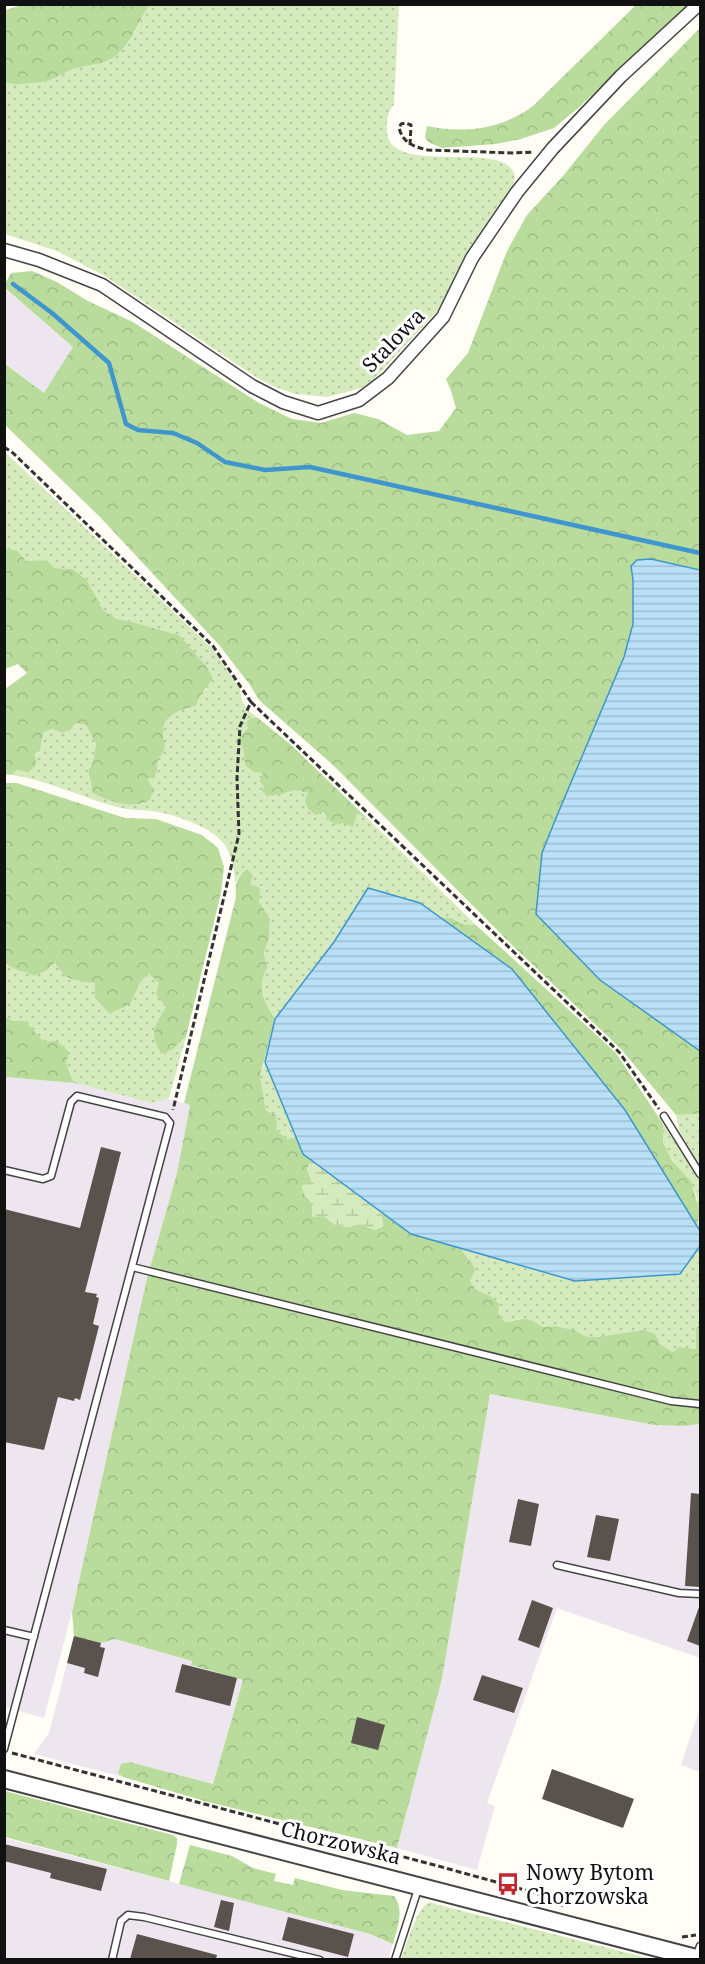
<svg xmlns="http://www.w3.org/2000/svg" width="705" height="1964" font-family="'Noto Serif',serif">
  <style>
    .industrial { fill: #eee6ef }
    .green { fill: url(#green-dots) }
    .forest { fill: url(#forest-crowns) }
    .wetland { fill: url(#wetland-marsh) }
    .water { fill: url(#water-rules); stroke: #3f96cf; stroke-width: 1.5 }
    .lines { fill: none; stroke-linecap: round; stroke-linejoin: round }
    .stream { stroke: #3f96cf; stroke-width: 4.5 }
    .building { fill: #5a524d }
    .service-casing { stroke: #444; stroke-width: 9 }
    .minor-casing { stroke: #444; stroke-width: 15 }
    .tertiary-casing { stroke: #444; stroke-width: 20 }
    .path { stroke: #333; stroke-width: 3; stroke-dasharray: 6 3; stroke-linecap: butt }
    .service { stroke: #fff; stroke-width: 6 }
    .minor { stroke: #fff; stroke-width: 12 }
    .tertiary { stroke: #fff; stroke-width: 16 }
    .labels { text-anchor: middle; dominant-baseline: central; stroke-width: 6; stroke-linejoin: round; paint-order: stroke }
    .street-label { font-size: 21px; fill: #111; stroke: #fff }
    .poi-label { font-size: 21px; fill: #111; stroke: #fff; text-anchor: start }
  </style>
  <defs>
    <pattern id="green-dots" width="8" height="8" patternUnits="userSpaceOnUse" patternTransform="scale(1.5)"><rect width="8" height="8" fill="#d5ebbd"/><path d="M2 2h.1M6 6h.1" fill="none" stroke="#b6c8a1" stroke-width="1.8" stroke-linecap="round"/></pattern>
    <pattern id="forest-crowns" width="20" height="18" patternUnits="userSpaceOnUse" patternTransform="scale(1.5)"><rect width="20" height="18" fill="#b9dc9c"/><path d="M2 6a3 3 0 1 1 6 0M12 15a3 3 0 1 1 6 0" fill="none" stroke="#9ebc85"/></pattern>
    <pattern id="wetland-marsh" width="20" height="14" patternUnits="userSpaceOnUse" patternTransform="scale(1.5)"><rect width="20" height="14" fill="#d5ebbd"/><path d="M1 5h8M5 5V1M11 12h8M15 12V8" fill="none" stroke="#b6c8a1"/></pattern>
    <pattern id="water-rules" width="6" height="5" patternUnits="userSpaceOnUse" patternTransform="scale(1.5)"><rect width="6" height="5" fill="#b9e0f7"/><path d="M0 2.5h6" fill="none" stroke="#9ebfd3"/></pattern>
  </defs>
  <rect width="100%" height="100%" fill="#fffdf5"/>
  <path class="industrial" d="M4,288l70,59 -30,46 -39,-30z
    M4,1077l70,6 78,20 14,-5 24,7 -13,68 -30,105 -75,334 -28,106 -39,-11z
    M490,1394l164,31 29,1 17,-2v234l-143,-50 -70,195 8,3 -18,64 -80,-22 45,-169z
    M74,1636l27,7 14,-4 77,22 -1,4 52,15 -30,104 -83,-22 -12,11 5,4 -89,-23 15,-21z
    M700,1708v64l-19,-7z
    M4,1838l366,96 23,10 -5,16 -383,-1z"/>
  <path class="green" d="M150,5h249l-5,99c-7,11 -7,12 -7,26 -1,52 138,2 127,54l-25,40 -15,21 -35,64 -65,70 -13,9 -33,9 -33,-3 -22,-8 -17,-9 -151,-101 -48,-25 -52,-17 -1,-151c13,2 30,1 43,-2 10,-3 19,-10 30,-13 14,-4 28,-3 40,-13 17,-13 20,-34 33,-50z
    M4,451l208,197 28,41 2,12 7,10 9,7h-7l-5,5 2,5 -10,10 5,10 2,17 19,8 9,21h10l11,-4 14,3 20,27 28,-6 11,4 109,107 -15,-1 -9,-6h-11l-21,-15 -52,-15 -34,54 -59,77c-11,-18 -19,-31 -8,-51l-3,-15 5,-14 1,-20c-12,-14 -20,-31 -23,-49l-7,5 -5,8c-1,-14 -3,-28 -11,-39 -12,-17 -46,-28 -66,-32 -15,-3 -29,-1 -45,-6 -34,-10 -67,-26 -101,-31l28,-24 3,-18 9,-4 12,4 7,-3 4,-7 11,2 10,19 -3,17 -5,10 5,22 53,-15 11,-7c1,-13 3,-43 11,-53 6,-7 19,-10 28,-12l3,-11 8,-6 -16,-38 -12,-16 -50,-14 -12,-2 -14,-9 -16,-30 -14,-11 -18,-1 -10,-8 -19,1 -8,-10 -13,-3z
    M55,961l21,20 19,1 36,21 10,-22 8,-7 11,9 6,23c-12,21 -16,25 -5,48l11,-4 14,-13 -17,61 -17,5 -78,-20c-3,-7 -5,-16 -10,-22 -16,-20 -41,-29 -59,-46l-1,-52c11,9 19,7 30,13z
    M265,1062l31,75 -10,2 -9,-9 -11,-18 -6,-36z
    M700,1114v55l-21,-39 -3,-15z
    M663,1124l37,56v51l-3,-5c5,-26 -2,-40 -19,-59 -5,-7 -12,-16 -14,-24 -2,-6 -1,-14 -1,-19z
    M700,1246v76l-4,7v20l-17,-2 -6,5 -13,-8 -16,-14 -48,7 -11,-1 -10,-6 -20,-4 -13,1 -23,-8 -13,4 -8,-9 -9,-19 -13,-5 -6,-9 6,-12 -16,-21 115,33 105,-7z
    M430,1902l9,3 212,54h-250c6,-14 15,-52 29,-57z"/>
  <path class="forest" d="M26,4h124v1c-13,16 -17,37 -33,50 -12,10 -26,9 -40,13 -11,3 -20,10 -30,13 -13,3 -30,4 -42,2v-73z
    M637,4l52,1 -112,104 -23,19 -33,11 -25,5 -54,4 -14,-6 -3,-5 2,-11c38,8 75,3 106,-20z
    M700,28v542l-49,-11 -20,7 2,14v44l-9,33 -68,161 -14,35 58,127 100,71v63l-24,1 -55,-66 -109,-104 -179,-180 -74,-65 -9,-15 -31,-40 -119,-128 -95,-92 -1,-62 40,30 29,-46 -68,-59v-4l6,-11 21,-2 25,11 31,19 45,21 126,81 33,16 29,4 33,-10 24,6 29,16 32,-4 17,-23 -5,-17 -5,-12 22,-26 39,-102 20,-36 36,-39 41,-51z
    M5,548l13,3 8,10 20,-1 9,8 18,1 14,11 16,30 14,9 12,2 50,14 27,31 7,12c-6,11 -14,16 -17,28 -14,3 -32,8 -33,25 -1,11 7,17 -5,27l-1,13 -3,7h-7l7,13 -5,10c-21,8 -37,1 -56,-8l-5,-22 5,-10 3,-17 -10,-19 -11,-2 -4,7 -8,3 -11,-4 -9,4 -3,18 -5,3 1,11 -7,7 -12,-2 -5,5 -7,-1v-85l22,-16 -9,-9 -13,5z
    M251,718h7l32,26 77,74 -10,-4 -4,13 -10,-4 -7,2 -8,-5 -5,-8 -7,3 -8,-6 -3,-8 3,-8 -14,-3 -11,4 -16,2 -5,-5 2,-4 -4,-6 3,-8 -9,-1 -9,-7 -2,-17 -5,-10 10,-10 -2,-5z
    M4,783h13l108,35 31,1 46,16 16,13 6,19 -3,26 -35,144 -14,13 -11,4c-12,-23 -7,-26 5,-48l-10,-11 3,-12 -10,-9 -8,7 -10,22 -21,11 -15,-16v-15c-20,-2 -30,-2 -40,-21l-8,8 -13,6c-11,-6 -19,-4 -29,-13z
    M247,869l6,7 -3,8 10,4 -1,14 11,17 -1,20 -5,14 3,15c-11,20 -3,33 8,51l-15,57 6,35 10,4 1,15 9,9 10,-2 7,17 8,6 -4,9 5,13 -8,12 20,22 11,9 12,2 13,-3 15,6 8,-4 -2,-14 30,22 49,14 16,21 -6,12 6,9 13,5 10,9 -1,10 8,9c16,-5 23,-7 36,4l13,-1 20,4 10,6 11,1 48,-7 11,4 5,10 13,8 6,-5 17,2v-20l4,-7v102l-17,2 -29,-1 -164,-31 -48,285 -45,169 -189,-46 -85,-25 -5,-4 3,-9 9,-2 83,22 30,-104 -52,-15 1,-4 -77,-22 -14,4 -27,-7 -2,-24 75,-334 30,-105 13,-68 -6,-2 52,-206c-1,-13 0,-19 11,-28z
    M441,918h11l9,6 15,1 140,128 47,71v18l9,18 19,22 9,29 -3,15 -72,-116 -113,-141z
    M4,1015l8,6h13l19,21 13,-1 12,11 -3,11 8,20 -69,-6z
    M5,1791l168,44 4,3v6l-8,37 -164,-44z
    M190,1845l42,11 21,12 23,6 -2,7 19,4 2,-7 47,12 52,6c11,14 3,33 -1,48l-23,-10 -191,-50z"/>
  <path class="wetland" d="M311,1160l70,52 2,14 -8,4 -15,-6 -13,3 -12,-2 -11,-9 -12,1v-15l-8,-8 -3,-8 11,-4 -5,-13z"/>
  <path class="water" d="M651,559l49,11v481l-100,-71 -64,-66 6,-61 14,-35 68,-161 9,-33v-44l-2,-14 6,-6z
    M368,888l52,15 92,66 113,141 75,121v15l-20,28 -105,7 -164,-47 -108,-80 -38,-92 10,-43 59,-77z"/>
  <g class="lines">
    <path class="stream" d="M13,284l39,29 57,50 17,61 12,6 35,3 24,10 28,19 40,8 45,-3 390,86"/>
  </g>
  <path class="building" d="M101,1147l20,5 -36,140 12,2 -1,3 3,1 -6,26 6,2 -19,74 -5,-2 -1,3 -16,-4 -14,53 -40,-8v-233l76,19z
    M691,1493l9,1v93l-15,-1z
    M518,1499l21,5 -8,42 -22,-4z
    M596,1515l23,4 -9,42 -23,-4z
    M532,1600l21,8 -14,40 -21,-8z
    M699,1607h1v39l-13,-5z
    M74,1636l27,7 -1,4 5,1 -7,29 -14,-4 1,-5 -18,-5z
    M182,1664l55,14 -7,28 -55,-14z
    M482,1675l41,13 -9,25 -41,-13z
    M357,1717l28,8 -7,25 -27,-7z
    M552,1769l82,30 -11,29 -81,-29z
    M4,1844l103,25 -6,22 -51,-13 1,-5 -47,-12z
    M221,1900l13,3 -5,28 -15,-4z
    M288,1917l66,17 -6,23 -66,-17z
    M137,1934l80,21 -1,4h-86z"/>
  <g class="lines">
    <g class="service-casing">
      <path id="service" d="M664,1116l36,58
        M4,1170l39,9 8,-3 20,-74 6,-6 88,21 5,6 -166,626
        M132,1267l539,134 29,3
        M557,1565l122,28 21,1
        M4,1630l30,7
        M696,1957l4,-11
        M112,1960l9,-39 7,-6 16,2 176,43
        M395,1960l23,-71"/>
    </g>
    <g class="minor-casing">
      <path id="minor" d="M4,250l35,10 63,25 150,101 31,16 35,11 41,-13 29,-22 55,-61 29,-59 45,-66 36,-44 68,-72 78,-72"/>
    </g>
    <g class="tertiary-casing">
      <path id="tertiary" d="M4,1779l696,180"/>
    </g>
    <path class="path" d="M410,145l1,-20 -5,-2 -5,1 -2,4c4,15 15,19 29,22l85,3 21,-1
      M4,447l9,6 200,193 38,56 -11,24 -3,52 2,56 -66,276
      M251,702l368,350 40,57
      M12,1753l426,113 98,27 27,13
      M682,1937l14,-2"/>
    <use href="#service" class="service"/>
    <use href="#minor" class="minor"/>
    <use href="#tertiary" class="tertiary"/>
  </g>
  <defs>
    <g id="bus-bare" transform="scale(1.8)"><path d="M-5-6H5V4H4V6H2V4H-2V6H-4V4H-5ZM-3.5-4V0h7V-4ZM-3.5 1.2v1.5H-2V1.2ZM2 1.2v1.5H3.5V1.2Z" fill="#c4262e" stroke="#fff" stroke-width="2.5" paint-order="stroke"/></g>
  </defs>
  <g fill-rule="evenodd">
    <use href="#bus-bare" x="508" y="1884"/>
  </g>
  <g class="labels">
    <g class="street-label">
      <text transform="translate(393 340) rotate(-46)">Stalowa</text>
      <text transform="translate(341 1842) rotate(14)">Chorzowska</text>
    </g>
    <g class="poi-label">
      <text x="526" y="1872">Nowy Bytom<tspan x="526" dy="24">Chorzowska</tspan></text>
    </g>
  </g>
  <rect width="705" height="1964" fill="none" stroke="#111111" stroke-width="12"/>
</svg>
